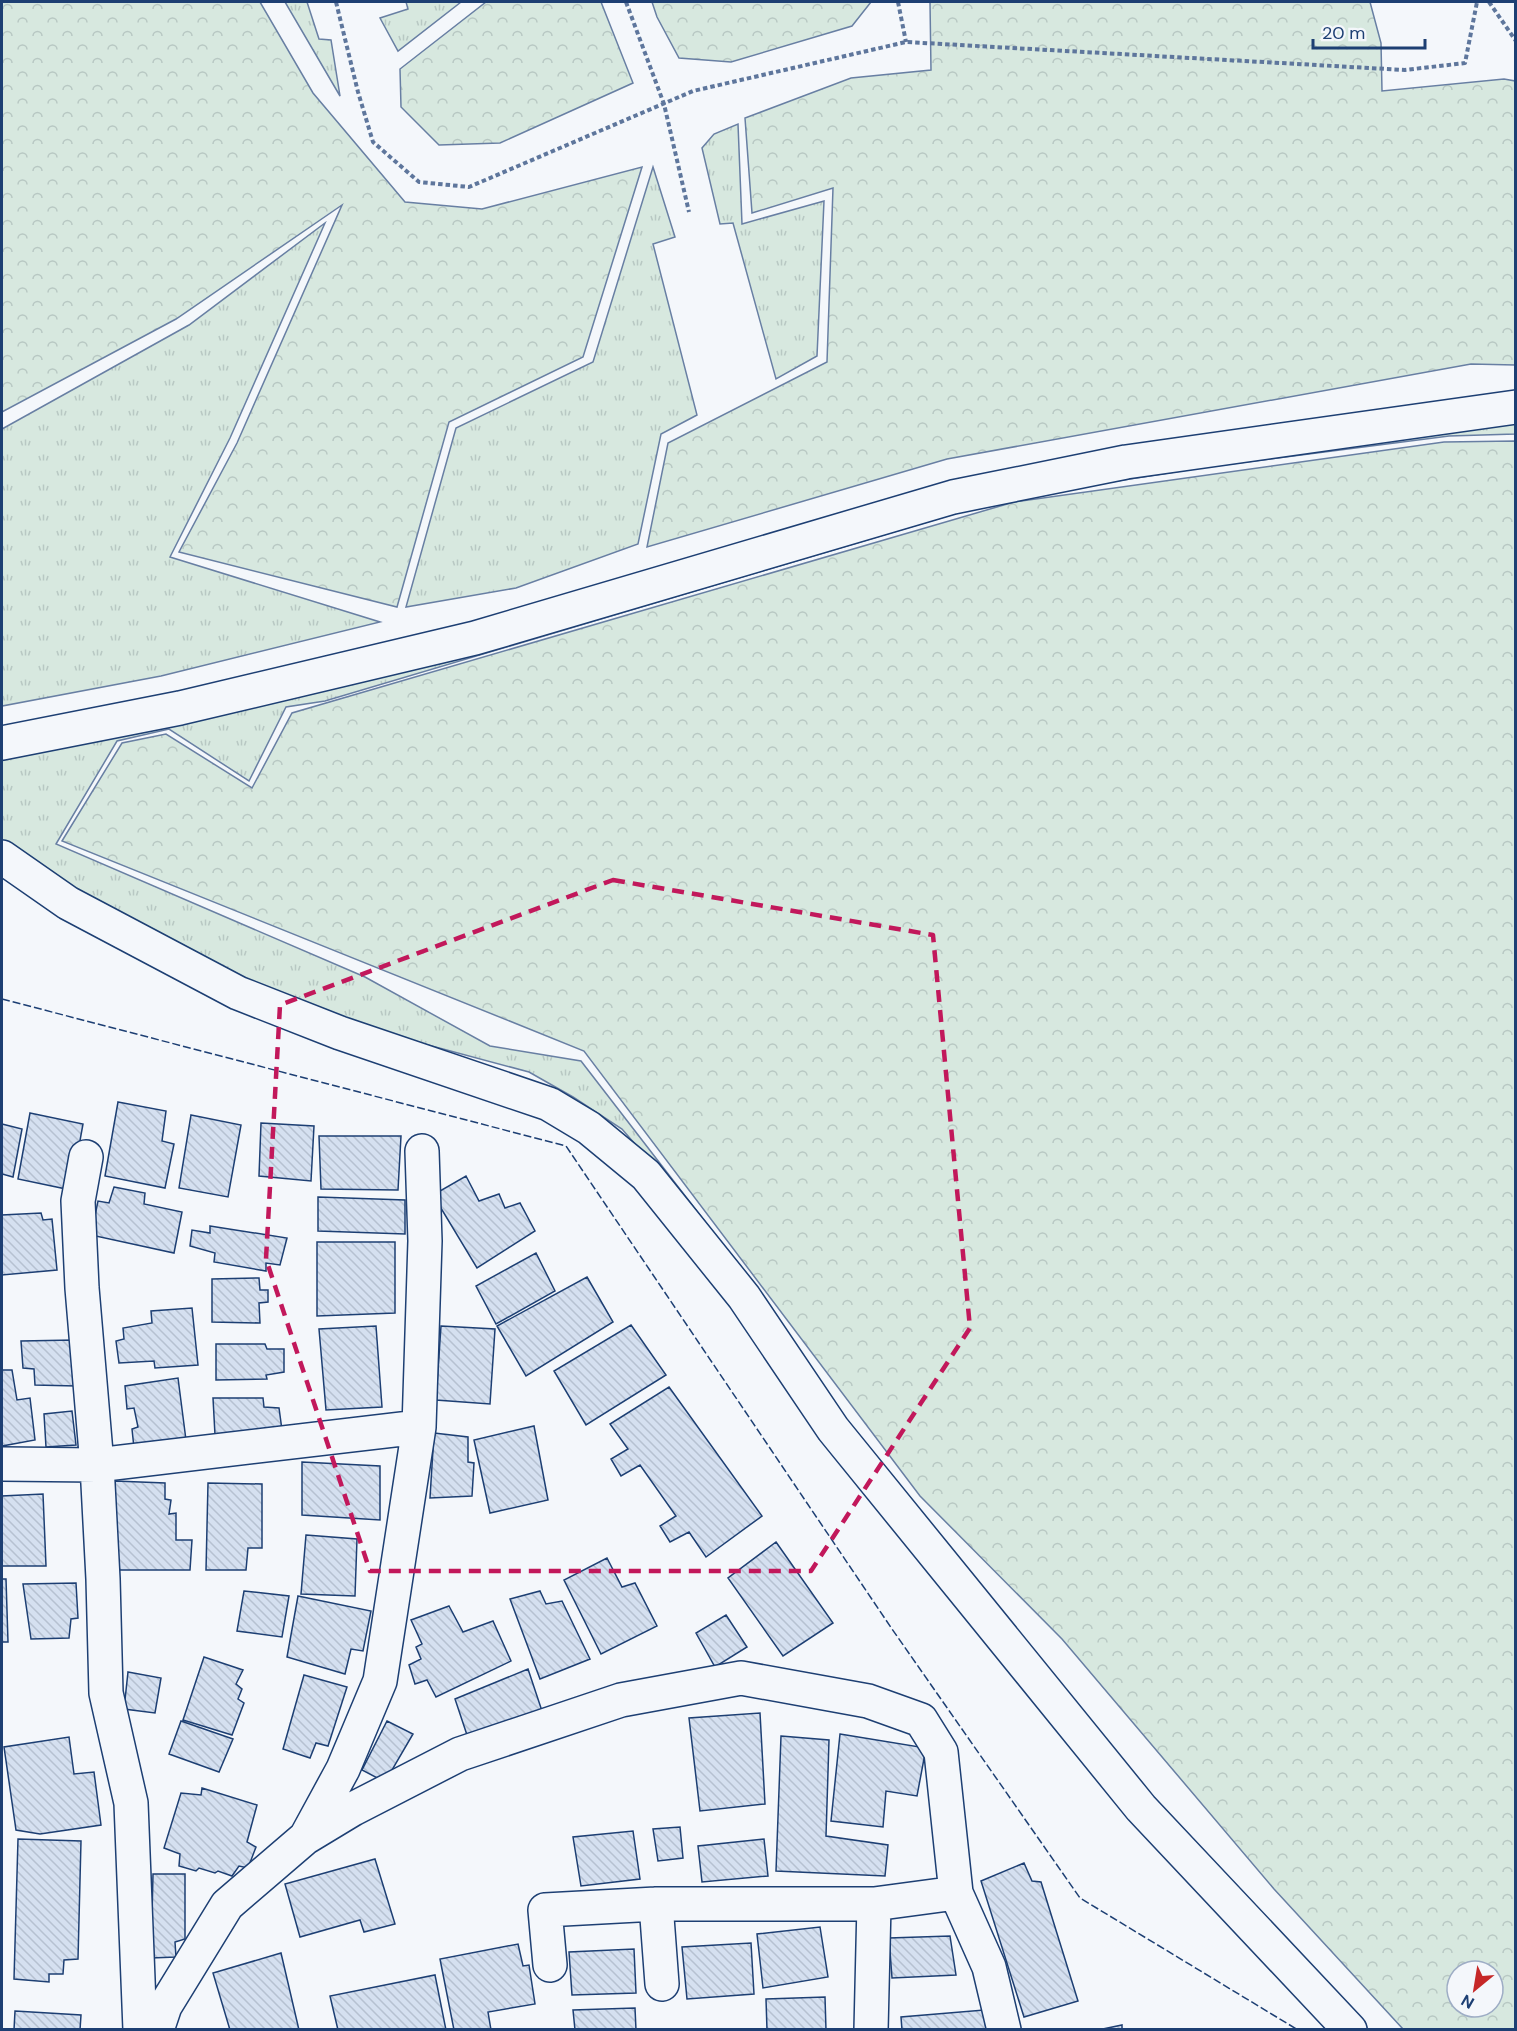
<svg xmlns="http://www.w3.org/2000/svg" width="1517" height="2031" font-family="'DM Sans',sans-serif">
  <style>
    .grass { fill: url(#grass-tufts); stroke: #687fa3; stroke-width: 1.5 }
    .forest { fill: url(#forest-crowns); stroke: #687fa3; stroke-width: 1.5; fill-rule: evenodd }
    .building { fill: url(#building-back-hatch); stroke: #1d3f73; stroke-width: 1.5 }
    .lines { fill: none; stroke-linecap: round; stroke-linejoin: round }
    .minor-casing { stroke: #1d3f73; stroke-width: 36 }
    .path { stroke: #5e769c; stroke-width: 4; stroke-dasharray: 4.5 3; stroke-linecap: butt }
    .minor { stroke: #f4f7fb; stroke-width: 33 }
    .fence { stroke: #1d3f73; stroke-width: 1.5; stroke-dasharray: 8 3; stroke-linecap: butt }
    .marked { fill: none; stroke: #c2185b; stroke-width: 4.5; stroke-dasharray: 12 8; stroke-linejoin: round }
  </style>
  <defs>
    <pattern id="grass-tufts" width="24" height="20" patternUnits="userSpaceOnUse" patternTransform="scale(1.5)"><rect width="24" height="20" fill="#d7e8df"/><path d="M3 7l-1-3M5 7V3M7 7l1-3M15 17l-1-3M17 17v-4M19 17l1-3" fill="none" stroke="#b8c8c3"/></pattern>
    <pattern id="forest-crowns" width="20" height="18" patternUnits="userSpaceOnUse" patternTransform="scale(1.5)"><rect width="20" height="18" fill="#d7e8df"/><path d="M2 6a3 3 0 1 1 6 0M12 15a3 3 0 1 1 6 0" fill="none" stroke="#b8c8c3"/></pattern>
    <pattern id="building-back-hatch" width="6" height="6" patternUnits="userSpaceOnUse" patternTransform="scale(1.5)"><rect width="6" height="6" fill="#d5e0f0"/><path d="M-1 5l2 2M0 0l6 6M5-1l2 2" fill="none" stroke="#b6c1d1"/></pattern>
  </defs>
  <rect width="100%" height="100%" fill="#f4f7fb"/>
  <path class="grass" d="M285,2h22l12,37 12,1 9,56z
    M406,2h55l-63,49 -18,-33 28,-9z
    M738,124l4,100 82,-23 -7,155 -41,23 -43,-156 -13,1 -18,-76 12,-14z
    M653,167l22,70 -22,7 44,171 -36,19 -23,110 -122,44 -110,19 50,-179 137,-66z
    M325,223l-95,215 -60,119 210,65 -219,54 -159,30v-277l187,-104z
    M1515,420v14l-66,2 -242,31 -199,31 -683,203 -39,6 -37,74 -80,-52 -52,12 -61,103 309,133 125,69 91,15 142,184 -101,-116 -49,-32 -44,-25 -153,-41 -154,-59 -160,-86 -60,-43v-82l14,-8 989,-261z"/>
  <path class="forest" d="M2,2h258l53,91 92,109 77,7 160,-42 -59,190 -134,65 -52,185 -218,-55 58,-109 105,-238 -166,114 -174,93z
    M486,2h115l32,81 -133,60 -61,2 -38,-38 -1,-38z
    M652,2h219l-19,24 -121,36 -52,-4 -22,-41z
    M930,2h440l11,41 1,48 122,-12 11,2v284l-44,-1 -524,95 -300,88 21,-104 159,-81 6,-174 -81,25 -7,-95 106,-40 80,-8z
    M1515,441v1588h-112l-129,-140 -212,-250 -142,-143 -336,-445 -522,-210 60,-98 44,-9 86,54 40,-75 722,-211 430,-60zM1457,1971h36v36h-36z"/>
  <path class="building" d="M118,1102l48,9 -4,30 12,3 -9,44 -60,-12z
    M30,1113l53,11 -12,66 -53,-11z
    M191,1115l50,10 -13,72 -49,-9z
    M261,1123l53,3 -3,55 -52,-5z
    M2,1124l20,5 -9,48 -11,-3z
    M319,1136h82l-3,54 -77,-1z
    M466,1176l13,25 20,-7 6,14 15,-5 15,28 -58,37 -44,-73z
    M114,1187l31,6 -1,11 38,8 -8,41 -83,-18 7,-34 11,2z
    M318,1197l87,3v34l-87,-3z
    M41,1213l2,7 9,-1 5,51 -55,5v-60z
    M210,1226l77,12 -7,27 -14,-2v8l-52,-9 1,-9 -25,-7 2,-16 18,3z
    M317,1242h78v71l-78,3z
    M536,1253l19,38 -59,33 -20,-38z
    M587,1277l26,45 -87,54 -29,-50z
    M259,1278l1,12h8v12l-9,1 1,20 -48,-1v-43z
    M192,1308l6,57 -43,3 -1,-7 -35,2 -3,-22 8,-2 -1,-11 29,-5 -1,-12z
    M631,1325l35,50 -80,50 -32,-54z
    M376,1326l6,81 -56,3 -7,-81z
    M441,1326l54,3 -5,75 -54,-4z
    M74,1340l2,46 -41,-1 -1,-16 -11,-1 -2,-27z
    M216,1344h49l2,5h17v23l-18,3 1,4 -51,1z
    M2,1370h10l5,30 13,-2 5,42 -33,6z
    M178,1378l8,62 -52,8 -2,-19 6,-2 -4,-19 -7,1 -2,-23z
    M669,1387l93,129 -56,41 -17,-25 -19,10 -10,-16 16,-10 -36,-51 -19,11 -10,-17 17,-10 -18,-25z
    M213,1398h50l1,9 15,1 3,22 -67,5z
    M72,1411l4,34 -30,2 -2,-33z
    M534,1426l14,74 -58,13 -16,-73z
    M434,1433l34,4v25l6,1 -2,33 -42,2z
    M302,1462l78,4v54l-78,-5z
    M115,1481l50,2v16l6,1 -2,14 7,-1v27h16l-2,30h-74z
    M208,1483l54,1v64h-14l-2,22h-40z
    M43,1494l3,72h-44v-70z
    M306,1535l51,4 -2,57 -54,-2z
    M776,1542l57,81 -50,33 -55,-78z
    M607,1558l15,29 13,-4 22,43 -56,28 -37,-74z
    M2,1579h4l2,63h-6z
    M76,1583l2,35 -7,1 -2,19 -38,1 -8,-55z
    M244,1591l45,5 -7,41 -45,-6z
    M540,1591l6,13 16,-3 28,58 -50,20 -30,-80z
    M298,1596l73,15 -8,40 -12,-2 -6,25 -58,-17z
    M449,1606l14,26 30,-11 18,40 -75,36 -9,-17 -12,4 -6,-19 12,-6 -5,-12 6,-3 -11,-24z
    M726,1615l21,32 -32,20 -19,-34z
    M204,1657l39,13 -7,14 6,5 -4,10 6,4 -12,32 -49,-15z
    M528,1669l16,48 -74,27 -15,-45z
    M128,1672l33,6 -6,35 -31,-4z
    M304,1675l43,12 -19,59 -12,-3 -6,15 -27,-9z
    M760,1713l5,91 -65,7 -11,-93z
    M181,1721l52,18 -14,33 -50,-18z
    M387,1721l26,13 -28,48 -23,-12z
    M840,1734l86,14 -9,48 -31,-5 -3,36 -52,-6z
    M781,1736l48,4 -3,96 62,9 -3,31 -109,-5z
    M69,1737l5,37 20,-2 7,53 -61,9 -24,-4 -12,-83z
    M202,1788l55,17 -10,37 9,5 -8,21 -9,-2 -7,10 -14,-5 -3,2 -16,-5 -3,3 -17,-5 1,-12 -16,-6 17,-55 20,2z
    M680,1827l3,31 -25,3 -5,-32z
    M633,1831l7,48 -59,7 -8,-49z
    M18,1839l63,2 -3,118 -14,1 -1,14h-14v8l-35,-3z
    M764,1839l4,37 -66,6 -4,-36z
    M375,1859l20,65 -31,8 -4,-12 -60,17 -15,-53z
    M1024,1863l8,18 9,1 37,119 -54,16 -43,-136z
    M153,1874h32v65l-10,3 1,15 -25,1z
    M820,1927l8,50 -65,11 -6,-54z
    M950,1936l6,39 -64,3 -3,-40z
    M751,1943l3,51 -67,5 -5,-52z
    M518,1944l5,22 6,-1 6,39 -47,8 3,18h-37l-14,-71z
    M634,1949l2,44 -64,2 -3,-43z
    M281,1953l18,77h-69l-17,-57z
    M435,1975l11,55h-108l-8,-34z
    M825,1997l1,33h-59l-1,-31z
    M635,2008l1,22h-61l-2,-20z
    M984,2010l2,20h-84l-1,-13z
    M15,2011l66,4 -1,15h-66z
    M1122,2025v5h-24z"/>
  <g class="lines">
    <g class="minor-casing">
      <path id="minor" d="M2,743l178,-35 295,-70 478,-141 173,-35 390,-55
        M2,857l66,46 170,90 102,40 209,71 40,24 57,47 98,122 89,132 308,379 209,222
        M86,1157l-8,44 4,87 15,177 6,114 3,114 25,110 9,227
        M2,1464l95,1 322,-38 6,-186 -3,-90
        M306,1837l37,-68 37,-88 39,-254
        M656,1904l6,80
        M550,1965l-5,-55 111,-6h218l82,-11
        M157,2030l8,-24 62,-101 78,-67 48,-29 107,-55 161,-54 120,-22 127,23 53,19 20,32 15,141 33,74 15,63
        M871,2030l3,-126"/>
    </g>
    <path class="path" d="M336,2l22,90 15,50 46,40 50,5 224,-96 213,-49 499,28 60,-7 12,-61
      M626,2l38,102 25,108
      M898,2l8,40
      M1489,2l27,39"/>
    <use href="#minor" class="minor"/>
    <path class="fence" d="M2,999l564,147 326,483 188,269 218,132"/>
  </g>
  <path class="marked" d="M613,880l320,55 37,393 -159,243h-441l-104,-312 14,-254z"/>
  <rect width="1517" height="2031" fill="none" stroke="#1d3f73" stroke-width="6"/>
  <g transform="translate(1475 1989) rotate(210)"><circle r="28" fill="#f4f7fb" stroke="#9eadc5" stroke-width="1.5"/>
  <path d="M0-4.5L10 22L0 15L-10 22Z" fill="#c62828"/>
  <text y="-9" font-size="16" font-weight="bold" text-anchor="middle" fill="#1d3f73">N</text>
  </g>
  <path d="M1313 39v9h112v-9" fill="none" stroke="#1d3f73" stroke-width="3"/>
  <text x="1322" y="39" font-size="18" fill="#1d3f73" stroke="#f4f7fb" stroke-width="4.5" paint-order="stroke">20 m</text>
</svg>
